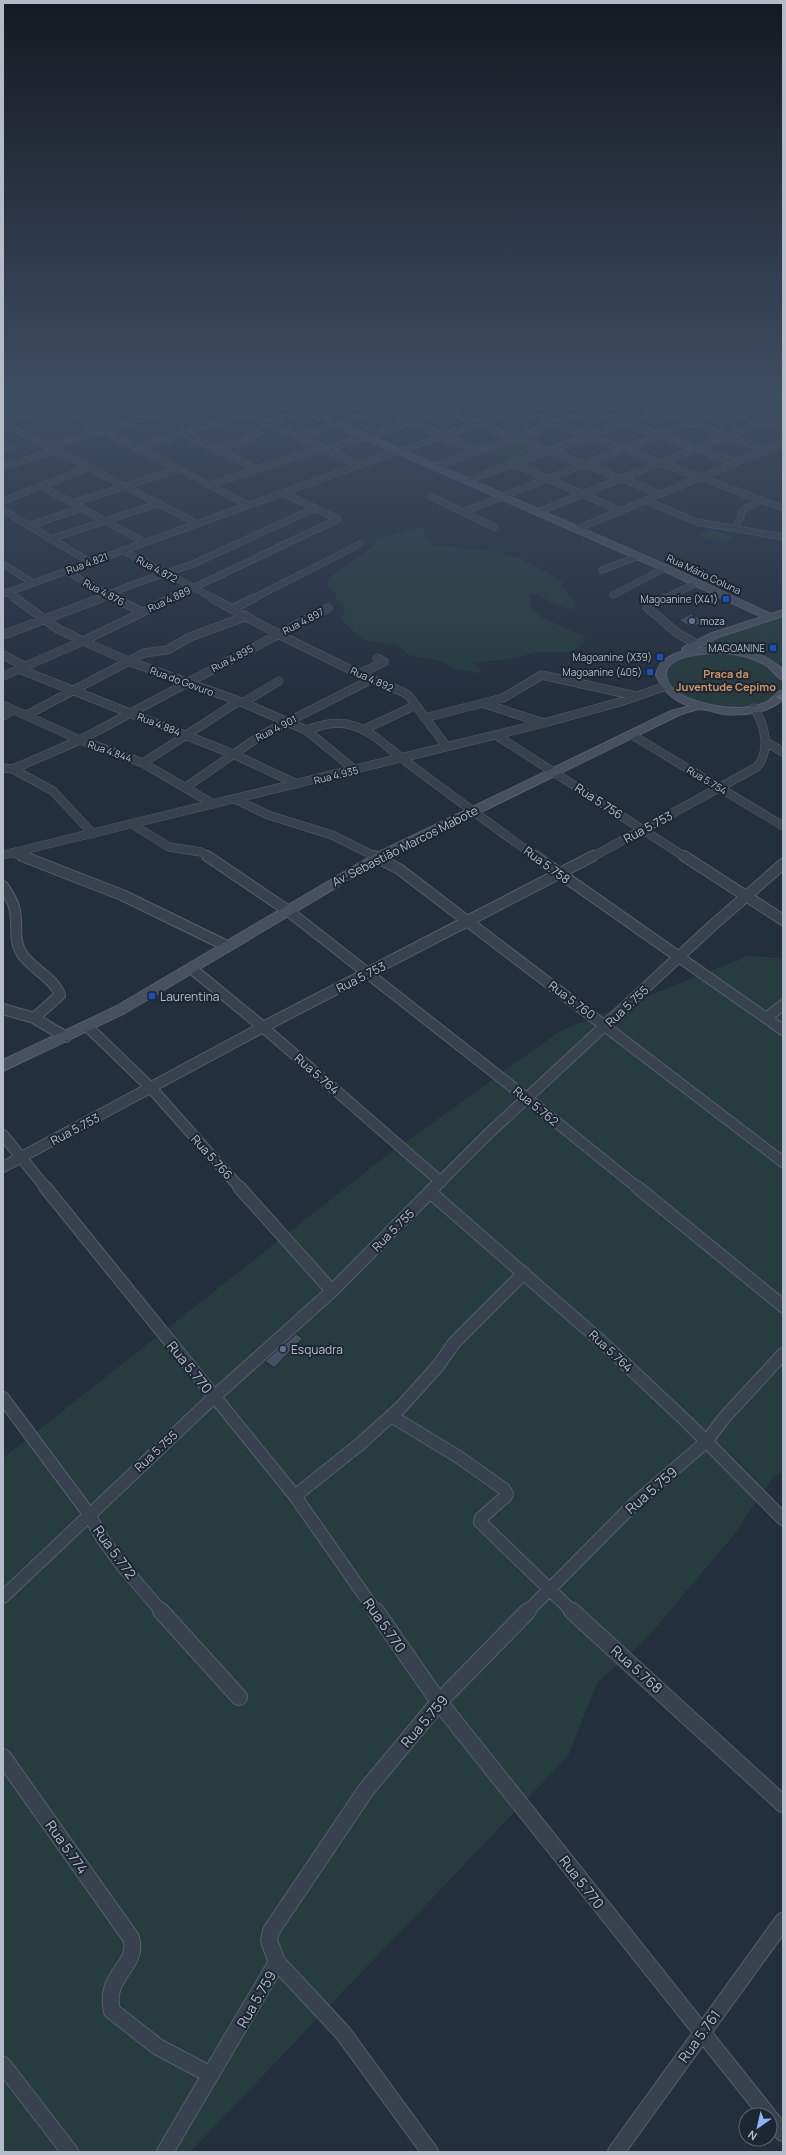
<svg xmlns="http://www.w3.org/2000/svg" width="786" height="2155" font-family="Manrope,sans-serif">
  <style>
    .green { fill: #263c3f }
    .building { fill: #455162; stroke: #1f2835 }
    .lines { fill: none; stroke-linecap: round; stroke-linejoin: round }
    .minor-far4-casing { stroke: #565f6c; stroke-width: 7 }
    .minor-far3-casing { stroke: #565f6c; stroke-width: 9 }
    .minor-far2-casing { stroke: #565f6c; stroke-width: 12 }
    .minor-far1-casing { stroke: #565f6c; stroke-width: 14 }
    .minor-casing { stroke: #565f6c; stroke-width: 18 }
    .tertiary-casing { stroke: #565f6c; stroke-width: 2 }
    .secondary-casing { stroke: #565f6c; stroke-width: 2 }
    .primary-casing { stroke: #414a57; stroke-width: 2 }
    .minor-far4 { stroke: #38414e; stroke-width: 6 }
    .minor-far3 { stroke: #38414e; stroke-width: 8 }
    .minor-far2 { stroke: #38414e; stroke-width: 10 }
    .minor-far1 { stroke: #38414e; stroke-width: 12 }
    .minor { stroke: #38414e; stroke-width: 16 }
    .tertiary { fill: #38414e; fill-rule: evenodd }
    .secondary { fill: #465061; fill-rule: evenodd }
    .primary { fill: #56606e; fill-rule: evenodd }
    .transit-dot { fill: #1a4fb4; stroke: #1d2633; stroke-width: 1.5 }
    .service-dot { fill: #5c6f8a; stroke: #1d2633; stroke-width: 1.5 }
    .labels { text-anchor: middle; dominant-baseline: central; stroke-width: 4; stroke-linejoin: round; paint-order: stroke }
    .far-street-label { font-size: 10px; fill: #b4bcc9; stroke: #1d2633 }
    .far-poi-label { font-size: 10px; fill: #b4bcc9; stroke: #1d2633; text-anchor: end }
    .far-neighbourhood-label { font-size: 11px; font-weight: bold; fill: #d59563; stroke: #1d2633 }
    .street-label { font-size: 12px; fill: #b4bcc9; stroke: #1d2633 }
    .poi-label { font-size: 12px; fill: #b4bcc9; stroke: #1d2633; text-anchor: start }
    .near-street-label { font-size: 14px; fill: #b4bcc9; stroke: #1d2633 }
  </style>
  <rect width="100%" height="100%" fill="#242f3e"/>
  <path class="green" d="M517,438l29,12 -34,12 -28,-12z
    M424,528l2,11 7,6 67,7 18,6 43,22 1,6 13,17 -3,7 -22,-7 -10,-8 -11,-1 2,6 -1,7 12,7 -2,3c15,4 27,14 42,18l3,5 -6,8 -11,4h-31l-25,7 -40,3 10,11c-13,-2 -30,-2 -39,-12l-35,-6 -9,-10 -36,-5 -23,-21 4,-5 1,-8 -7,-2 -2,-10 -8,-9v-6l45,-33 3,-8z
    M710,529l24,9 -12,6 -24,-9z
    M783,615v80c-26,15 -52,19 -81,11 -12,-3 -25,-14 -36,-20l-3,-16 42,-31z
    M748,956l35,2v514l-9,4 -41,60 -87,103 -49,44 -29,73 -378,396h-187v-694l370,-292 187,-135z"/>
  <path class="building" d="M691,614l14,8 -14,5 -12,-7z
    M296,1334l7,4 -29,30 -9,-7z"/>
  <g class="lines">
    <g class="minor-far4-casing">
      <path id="minor-far4" d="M38,397l210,108
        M207,397l154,68
        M352,397l127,54
        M411,397l250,97
        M484,397l299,111
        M554,397l182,66
        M621,397l146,53
        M689,397l94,32
        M779,397l4,1
        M241,412l43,-15
        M69,413l56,-16
        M3,422l54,-16
        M3,423l193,100
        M183,433l74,36
        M298,437l119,-40
        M3,446l8,4
        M51,446l162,-49
        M136,448l109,-34
        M215,450l34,-11 20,-15 39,-15 46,-12
        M326,450l159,-53
        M514,464l107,47
        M436,466l193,-69
        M3,467l54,-17
        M469,480l223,-82
        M209,485l113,-37
        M41,486l103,56
        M432,497l62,30
        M3,501l87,-34
        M647,501l50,21 86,15
        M73,503l105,-34
        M3,510l87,52
        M463,512l293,-115
        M538,512l245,-98
        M29,526l53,-18
        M735,528l6,-11v-6l20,-11
        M577,529l206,-86
        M50,539l110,-36
        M122,550l93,49
        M3,564l30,19
        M602,570l37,-14
        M66,571l50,28
        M7,592l9,7
        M3,594l398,-144
        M613,595l52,-27
        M99,599l32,-14 62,-21 122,-56
        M170,599l168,-80 -55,-26
        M252,599l108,-55
        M664,599l32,-16"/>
    </g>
    <g class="minor-far3-casing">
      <path id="minor-far3" d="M15,598l43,31 25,12 45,20 111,40 67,29 49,40
        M114,598l28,14
        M212,598l66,36 81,40 44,18 6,4 37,50
        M666,598l-19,9 30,26 18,10
        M234,608l20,-10
        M3,635l98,-37
        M3,655l23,12
        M19,669l214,85 64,30
        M359,674l25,-12 -7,-4
        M3,676l80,-35 89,-43
        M243,703l36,-22
        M485,704l59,19
        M3,705l77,35 63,23 70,41
        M27,715l117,-62 23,-3 23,-13 57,-21
        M3,716l10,-6
        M424,718l79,-20 39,-23 94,21
        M365,729l51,-24
        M306,730c16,-5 31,-10 48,-4 21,7 36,24 54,37 43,32 85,63 128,94
        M496,735l189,122
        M632,735l151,91
        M766,742l17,10
        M143,763l96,-62
        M3,768l10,1 67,-29 248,-132
        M13,769l40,22 40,43
        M186,787l74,-51 112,-57
        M235,799l33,16 64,20 44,22
        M132,824l37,23 32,5 8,5
        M13,853l12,4
        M3,855l541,-132 76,-21 46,-16
        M592,857l165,-90c14,-17 8,-42 -3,-59"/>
    </g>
    <g class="minor-far2-casing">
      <path id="minor-far2" d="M22,856l100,39 105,51
        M207,856l80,54 241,189 110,89
        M374,856l25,13 384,293
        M535,856l248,174
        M684,856l99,64
        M3,886c5,8 11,16 12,25 3,15 -2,29 7,43 10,15 32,24 38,41l-26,23
        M191,968l72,59 178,155
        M3,1009l31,9 32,19
        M766,1018l17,-13
        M88,1027l64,62 88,99
        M3,1135l43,53
        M3,1167l260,-140 330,-171
        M434,1188l52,-52 226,-210 71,-62"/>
    </g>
    <g class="minor-far1-casing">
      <path id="minor-far1" d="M45,1187l250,309 81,116
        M239,1187l93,104
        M637,1187l146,119
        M430,1192l173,151 85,80 95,96
        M3,1398l86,116 13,24 18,25 42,49
        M391,1416l66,40 47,33 3,5 -2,3 -24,21 -1,4 93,90
        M295,1496l65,-52 41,-37 37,-41 16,-23 70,-70
        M3,1597l211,-200 118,-106 103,-104
        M527,1612l108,-109 71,-61 18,-24 59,-64"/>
    </g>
    <g class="minor-casing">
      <path id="minor" d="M161,1611l78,86
        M376,1611l63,91 329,413
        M572,1611l211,193
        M3,1757l128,181c9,28 -28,36 -19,73l46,36 53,28
        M277,1962l66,71 87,119
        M3,2065l67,87
        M770,2118l13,15
        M165,2152l112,-190 -8,-21 2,-10 95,-141 73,-88 89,-91
        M616,2152l167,-231"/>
    </g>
    <g class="tertiary-casing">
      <path id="tertiary" d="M551,397h8l-155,55 -7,-2z"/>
    </g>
    <g class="secondary-casing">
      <path id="secondary" d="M274,397h8l386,169 103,48 12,-4v6l-65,21 -23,12c30,-5 63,-1 86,19l2,12c-6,-2 -10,-10 -16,-14 -10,-7 -22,-10 -34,-12 -15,-2 -68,-2 -67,21 2,26 57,34 76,33 10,-1 22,-3 29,-9 4,-3 7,-8 12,-9v9c-14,14 -39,17 -59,15 -7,-1 -17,-5 -24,-5 -7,1 -15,4 -21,6l-298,146 -256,152 -122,58v-11l112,-53 258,-152 298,-144 19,-5c-16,-5 -27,-15 -34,-31 3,-15 14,-20 28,-24l-2,-2 2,-2 28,-14 50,-16 -100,-47 -388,-171z"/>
    </g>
    <g class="primary-casing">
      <path id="primary" d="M783,694v6l-5,-1 -2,-2 2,-2z"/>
    </g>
    <use href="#minor-far4" class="minor-far4"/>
    <use href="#minor-far3" class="minor-far3"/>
    <use href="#minor-far2" class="minor-far2"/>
    <use href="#minor-far1" class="minor-far1"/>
    <use href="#minor" class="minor"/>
    <use href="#tertiary" class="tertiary"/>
    <use href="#secondary" class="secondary"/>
    <use href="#primary" class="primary"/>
  </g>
  <linearGradient id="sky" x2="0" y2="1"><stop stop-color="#141a22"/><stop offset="0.57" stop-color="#3f4d63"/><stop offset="1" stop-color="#3f4d63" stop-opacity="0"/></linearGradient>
  <rect width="786" height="698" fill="url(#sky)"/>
  <g class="transit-dot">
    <rect x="722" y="595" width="8" height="8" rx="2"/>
    <rect x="769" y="644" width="8" height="8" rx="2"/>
    <rect x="656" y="653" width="8" height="8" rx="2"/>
    <rect x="646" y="668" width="8" height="8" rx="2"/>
    <rect x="148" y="992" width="8" height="8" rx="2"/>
  </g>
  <g class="service-dot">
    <circle cx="692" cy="621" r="4"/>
    <circle cx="283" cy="1349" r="4"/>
  </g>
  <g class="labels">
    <g class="far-street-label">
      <text transform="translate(87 563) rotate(-20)">Rua 4.821</text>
      <text transform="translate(157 569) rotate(28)">Rua 4.872</text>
      <text transform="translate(704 574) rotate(25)">Rua Mário Coluna</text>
      <text transform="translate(104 592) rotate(28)">Rua 4.876</text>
      <text transform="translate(169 599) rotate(-25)">Rua 4.889</text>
      <text transform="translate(303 621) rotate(-28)">Rua 4.897</text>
      <text transform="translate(232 658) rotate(-28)">Rua 4.895</text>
      <text transform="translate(372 679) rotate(24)">Rua 4.892</text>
      <text transform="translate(182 681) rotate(20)">Rua do Govuro</text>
      <text transform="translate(159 724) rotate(22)">Rua 4.884</text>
      <text transform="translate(276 728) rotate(-27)">Rua 4.901</text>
      <text transform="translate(110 751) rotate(19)">Rua 4.844</text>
      <text transform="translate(336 775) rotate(-14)">Rua 4.935</text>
      <text transform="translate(707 780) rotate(31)">Rua 5.754</text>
    </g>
    <g class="far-poi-label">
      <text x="718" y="599">Magoanine (X41)</text>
      <text x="700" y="621" text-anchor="start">moza</text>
      <text x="765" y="648">MAGOANINE</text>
      <text x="652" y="657">Magoanine (X39)</text>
      <text x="642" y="672">Magoanine (405)</text>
    </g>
    <g class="far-neighbourhood-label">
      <text x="726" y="673">Praca da<tspan x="726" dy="13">Juventude Cepimo</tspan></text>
    </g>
    <g class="street-label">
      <text transform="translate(599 801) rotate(33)">Rua 5.756</text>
      <text transform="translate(648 827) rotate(-28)">Rua 5.753</text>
      <text transform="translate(405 846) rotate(-27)">Av. Sebastião Marcos Mabote</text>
      <text transform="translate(547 865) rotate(36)">Rua 5.758</text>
      <text transform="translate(361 977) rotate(-27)">Rua 5.753</text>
      <text transform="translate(572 1000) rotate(37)">Rua 5.760</text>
      <text transform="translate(627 1006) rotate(-43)">Rua 5.755</text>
      <text transform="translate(317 1074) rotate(41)">Rua 5.764</text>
      <text transform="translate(536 1106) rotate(39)">Rua 5.762</text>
      <text transform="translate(75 1129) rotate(-28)">Rua 5.753</text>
      <text transform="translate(212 1157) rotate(48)">Rua 5.766</text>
      <text transform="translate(393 1230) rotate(-45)">Rua 5.755</text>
      <text transform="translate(611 1351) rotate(43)">Rua 5.764</text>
      <text transform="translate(156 1451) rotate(-43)">Rua 5.755</text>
    </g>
    <g class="poi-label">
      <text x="160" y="996">Laurentina</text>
      <text x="291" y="1349">Esquadra</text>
    </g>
    <g class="near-street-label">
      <text transform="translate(190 1367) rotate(51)">Rua 5.770</text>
      <text transform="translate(651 1490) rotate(-41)">Rua 5.759</text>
      <text transform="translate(115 1552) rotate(54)">Rua 5.772</text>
      <text transform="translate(385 1625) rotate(55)">Rua 5.770</text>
      <text transform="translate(637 1669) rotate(42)">Rua 5.768</text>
      <text transform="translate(424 1721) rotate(-49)">Rua 5.759</text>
      <text transform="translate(67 1847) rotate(55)">Rua 5.774</text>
      <text transform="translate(582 1882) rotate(52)">Rua 5.770</text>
      <text transform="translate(256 1999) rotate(-60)">Rua 5.759</text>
      <text transform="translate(699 2036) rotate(-54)">Rua 5.761</text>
    </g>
  </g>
  <rect width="786" height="2155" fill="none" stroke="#b4bcc9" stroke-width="8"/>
  <g transform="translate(758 2127) rotate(214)"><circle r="19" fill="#1d2633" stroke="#59626f"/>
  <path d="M0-3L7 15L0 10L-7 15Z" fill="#8ab4f8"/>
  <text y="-6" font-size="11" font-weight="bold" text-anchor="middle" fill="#b4bcc9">N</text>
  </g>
</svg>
